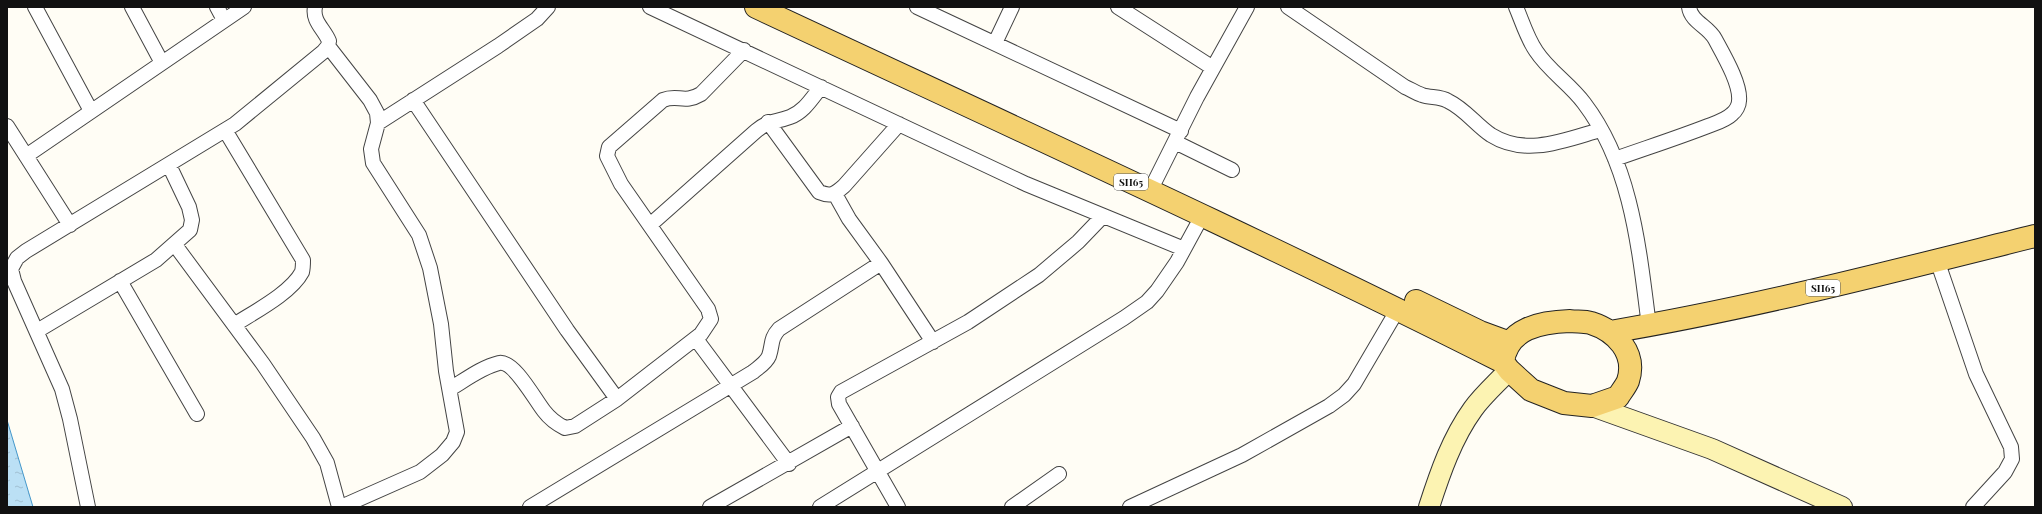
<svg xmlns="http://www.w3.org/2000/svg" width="2042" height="514" font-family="'Playfair Display',serif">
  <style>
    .water { fill: url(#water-ripples); stroke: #4497ca }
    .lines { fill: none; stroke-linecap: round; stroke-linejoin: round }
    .street-casing { stroke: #444; stroke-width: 16 }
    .secondary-casing { stroke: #333; stroke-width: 22 }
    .primary-casing { stroke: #222; stroke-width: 24 }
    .street { stroke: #fff; stroke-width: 14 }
    .secondary { stroke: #fcf3b2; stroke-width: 20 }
    .primary { stroke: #f4d170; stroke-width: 22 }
    .labels { text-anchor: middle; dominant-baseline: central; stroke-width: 4; stroke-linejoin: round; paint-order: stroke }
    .shield { fill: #fff; stroke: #585858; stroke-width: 1 }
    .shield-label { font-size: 10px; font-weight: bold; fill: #111 }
  </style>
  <defs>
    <pattern id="water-ripples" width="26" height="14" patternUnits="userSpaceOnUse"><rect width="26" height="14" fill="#bbe0f5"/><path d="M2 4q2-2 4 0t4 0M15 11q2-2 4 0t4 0" fill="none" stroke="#a0bfd1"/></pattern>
  </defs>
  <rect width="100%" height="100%" fill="#fffdf5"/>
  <path class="water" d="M7,420l26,87h-26z"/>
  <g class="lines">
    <g class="street-casing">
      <path id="street" d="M35,7l56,104
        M132,7l30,56
        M217,7l7,13
        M650,7l376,177 158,65
        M917,7l264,124
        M1118,7l95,61
        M1288,7l117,80c5,2 11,6 17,8 8,3 18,1 26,6 17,8 28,24 43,34 35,22 74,5 109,-5
        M1516,7c6,14 11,31 20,44 13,20 34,33 48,52 48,63 55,146 65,223
        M995,43l17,-36
        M328,46l42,54 7,13 1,10 -7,26 2,14 46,72 11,33 11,56 5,47 11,61 -4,10 -11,13 -22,17 -79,35
        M413,100l154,230 50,69
        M768,122l51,70c12,5 16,2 25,-6l55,-62
        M378,123l120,-77 39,-27 11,-12
        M7,126l63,99
        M225,130l78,130c0,4 0,8 -1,12 -11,21 -48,40 -68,53
        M1175,142l57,28
        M26,156l218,-149
        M1615,159c31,-11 62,-21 93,-33 8,-3 18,-6 24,-12 4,-3 7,-9 7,-13 2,-17 -16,-47 -24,-62 -7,-13 -24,-17 -26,-32
        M1150,191l47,-94 50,-90
        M835,194l14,25 32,44 52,79
        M650,225l106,-94c15,-12 18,-8 34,-14 14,-5 22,-19 31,-30
        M175,245l88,119 50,74 14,25 12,44
        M1937,260l39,114 35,73 1,12 -7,13 -32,35
        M120,281l77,133
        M37,331l119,-71 34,-30 2,-10 -3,-13 -20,-42
        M696,339l93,125
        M450,389c15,-9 32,-22 49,-26 15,-3 36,37 45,48 6,8 13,13 21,17l10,-2 42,-27 84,-65 10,-15 -3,-10 -87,-125 -14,-28 2,-9 54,-47c15,-6 21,4 38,-6l43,-44
        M88,507l-18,-88 -8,-30 -48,-108 -3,-12 6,-11 9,-7 209,-127 88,-72 5,-6 1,-5c-5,-12 -17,-20 -14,-34
        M530,507l223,-135c6,-5 13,-9 16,-16 4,-12 1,-17 10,-27l102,-66
        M710,507l142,-81
        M820,507l304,-189 23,-16 10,-11 20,-29 25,-46
        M898,507l-59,-103 -1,-7 3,-5 127,-70 71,-47 39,-33 25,-26
        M1012,507l47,-33
        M1130,507l112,-52 87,-49 15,-11 10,-11 44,-75"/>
    </g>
    <g class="secondary-casing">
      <path id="secondary" d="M1592,406l120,43 130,58
        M1429,507c11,-34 23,-69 44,-98 10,-14 24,-26 36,-39"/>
    </g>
    <g class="primary-casing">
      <path id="primary" d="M756,7c250,117 501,231 747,355
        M1416,301l64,31 30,11
        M1570,321c6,1 14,0 21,2 25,8 46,30 37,58 -2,5 -7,11 -10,16l-26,9 -28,-3 -33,-13 -22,-20 -6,-8c4,-34 38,-40 67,-41z
        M1610,332c143,-24 284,-61 425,-96"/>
    </g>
    <use href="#street" class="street"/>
    <use href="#secondary" class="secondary"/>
    <use href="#primary" class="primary"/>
  </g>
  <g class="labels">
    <g class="shield">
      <rect x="1114" y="174" width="34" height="16" rx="3"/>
      <rect x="1806" y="280" width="34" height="16" rx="3"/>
    </g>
    <g class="shield-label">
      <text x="1131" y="182">SH65</text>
      <text x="1823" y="288">SH65</text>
    </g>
  </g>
  <rect width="2042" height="514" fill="none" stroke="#111111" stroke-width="16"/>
</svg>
